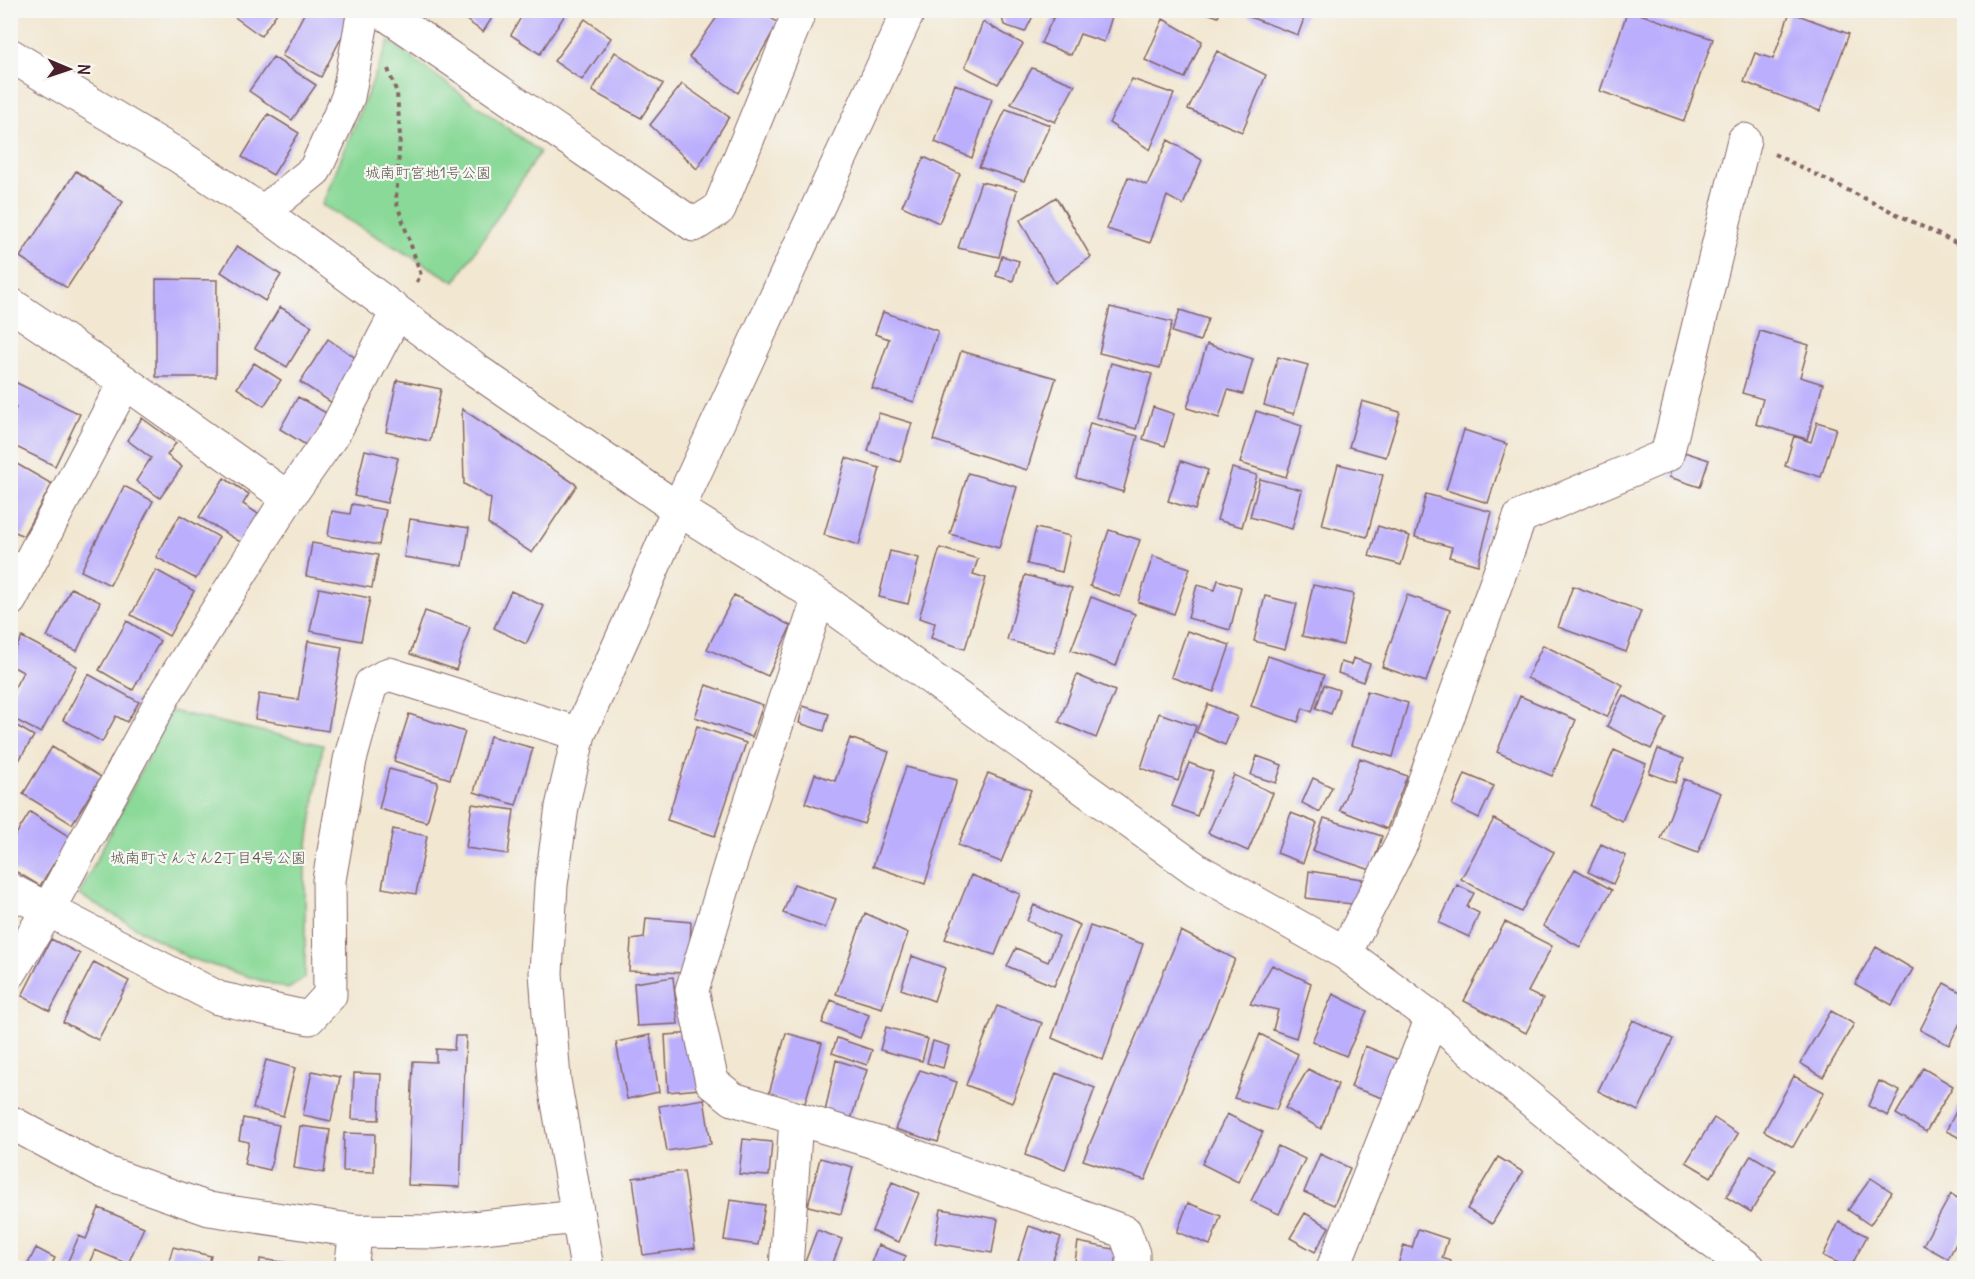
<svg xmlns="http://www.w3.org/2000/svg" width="1975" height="1279" font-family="Delius,'Klee One',sans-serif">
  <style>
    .green { fill: #8ad998; stroke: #6a7c62; stroke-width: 1.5 }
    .building { fill: #bbaffd }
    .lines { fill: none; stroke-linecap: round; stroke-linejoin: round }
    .minor-casing { stroke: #856565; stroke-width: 35 }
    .path { stroke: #856565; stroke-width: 4; stroke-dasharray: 4.5 4.5; stroke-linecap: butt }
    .minor { stroke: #fff; stroke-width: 33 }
    .labels { text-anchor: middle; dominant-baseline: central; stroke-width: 4.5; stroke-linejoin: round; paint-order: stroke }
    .park-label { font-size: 15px; fill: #5d574c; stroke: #f6f6f2 }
  </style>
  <rect width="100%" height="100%" fill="#f6f6f2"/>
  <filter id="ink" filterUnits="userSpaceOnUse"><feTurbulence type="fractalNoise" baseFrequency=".0167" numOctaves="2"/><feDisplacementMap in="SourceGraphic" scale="12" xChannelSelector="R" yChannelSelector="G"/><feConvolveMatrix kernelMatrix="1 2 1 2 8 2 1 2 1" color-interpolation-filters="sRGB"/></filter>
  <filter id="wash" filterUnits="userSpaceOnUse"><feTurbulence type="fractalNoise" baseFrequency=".008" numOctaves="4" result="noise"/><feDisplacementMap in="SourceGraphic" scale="24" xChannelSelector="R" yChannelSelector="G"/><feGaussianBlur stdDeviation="1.35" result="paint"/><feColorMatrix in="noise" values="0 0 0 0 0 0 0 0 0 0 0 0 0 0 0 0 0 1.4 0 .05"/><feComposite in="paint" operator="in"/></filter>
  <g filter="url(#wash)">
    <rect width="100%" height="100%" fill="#f2e7d1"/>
    <path class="green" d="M389,41l151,111 -85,130 -133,-77z
      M171,711l152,34 -18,119v114l-17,11 -99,-31 -110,-63z"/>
    <g id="blocks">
      <path class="building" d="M225,10h54l-18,26z
        M306,10h34l12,7 -31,60 -39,-21z
        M456,10h41l-14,22 -28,-20z
        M525,10h43l-28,44 -29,-19z
        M722,10h38l18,13 -40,70 -49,-36z
        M1000,10h36l-11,22 -21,-7z
        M1057,10h57l-10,32 -24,-8 -9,21 -30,-12z
        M1199,10h21l-2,7z
        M1249,10h58l-9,25 -51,-19z
        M1628,10l85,29 -29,82 -84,-30z
        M1790,12l59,22 -29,77 -76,-29 11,-29 18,6z
        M585,19l26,19 -29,42 -28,-19z
        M1163,19l39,22 -17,37 -40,-18z
        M983,22l40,22 -25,40 -33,-17z
        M1217,51l49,24 -24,57 -54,-23z
        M615,52l48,32 -22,34 -49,-27z
        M273,57l43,28 -24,35 -43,-29z
        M1032,68l43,17 -20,37 -44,-18z
        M1132,79l42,15 -24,56 -41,-27z
        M682,84l47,33 -32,52 -47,-44z
        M955,84l37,15 -20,59 -37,-16z
        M1006,109l44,16 -26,56 -45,-14z
        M268,114l31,19 -26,42 -31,-18z
        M1168,140l34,20 -19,45 -16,-9 -17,47 -43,-14 21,-52 19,8z
        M924,157l36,17 -21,49 -37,-17z
        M76,171l47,31 -56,86 -47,-31z
        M981,182l36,8 -18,67 -41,-9z
        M1056,197l35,60 -36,26 -35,-63z
        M237,246l44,29 -16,26 -44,-29z
        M1002,256l17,5 -6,20 -17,-5z
        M156,279l61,1 -1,97h-60z
        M280,307l32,19 -25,41 -32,-19z
        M1110,307l62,15 -12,46 -61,-15z
        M1180,310l28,9 -8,22 -28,-9z
        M883,312l55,19 -24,71 -42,-14 17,-49 -14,-5z
        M1760,331l49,14 -9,32 23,7 -16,55 -51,-15 7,-25 -21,-6z
        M328,339l32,22 -28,42 -32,-21z
        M1207,344l46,15 -10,35 -15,-4 -9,28 -32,-10z
        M961,351l95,27 -29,92 -94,-30z
        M1278,357l30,8 -14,49 -30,-9z
        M254,363l27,17 -17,26 -27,-18z
        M1111,363l41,11 -16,55 -40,-12z
        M397,380l44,9 -11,52 -44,-9z
        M15,382l65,32 -25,52 -45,-22v-26l6,-10 -6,-3v-15z
        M298,397l30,17 -19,33 -29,-18z
        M1362,401l38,11 -14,45 -37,-10z
        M1153,407l21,7 -9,32 -22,-7z
        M462,409l115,76 -45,68 -44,-29 3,-25 -27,-15z
        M1256,411l46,15 -16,51 -46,-14z
        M879,413l33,10 -12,39 -32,-11z
        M142,418l34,25 -9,12 15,12 -22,31 -24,-17 15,-23 -24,-18z
        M1817,422l19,6 -15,49 -36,-11 9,-30 17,6z
        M1090,423l48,13 -15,56 -47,-14z
        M1464,430l43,14 -19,59 -42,-13z
        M365,450l33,8 -11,45 -33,-7z
        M1678,450l31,10 -9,27 -31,-10z
        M846,458l34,10 -21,77 -35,-10z
        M10,460l42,24 -29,52 -13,-7z
        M1181,461l27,9 -13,40 -27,-9z
        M1338,464l45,11 -16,62 -45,-12z
        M1232,468l25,7 -15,52 -25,-7z
        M968,473l49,14 -18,61 -49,-14z
        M224,478l25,16 -6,10 17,11 -18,28 -43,-26z
        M1260,479l42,11 -10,39 -42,-12z
        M124,486l29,15 -43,84 -29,-14z
        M1426,494l66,18 -14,53 -29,-8 3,-10 -37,-10z
        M352,504l34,6 -7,35 -51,-9 4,-25 18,3z
        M180,515l39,22 -23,42 -40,-22z
        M410,519l59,9 -6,38 -59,-9z
        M1378,526l32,10 -9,29 -32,-9z
        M1036,528l34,8 -8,36 -35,-8z
        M1109,530l31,10 -20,57 -30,-11z
        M312,543l66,12 -6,33 -66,-12z
        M940,548l38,11 -5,15 13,4 -21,71 -34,-11 4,-15 -16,-5z
        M890,551l29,7 -11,46 -29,-7z
        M1153,556l37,12 -16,46 -36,-12z
        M156,570l38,21 -25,45 -38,-21z
        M1025,575l47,13 -18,65 -47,-13z
        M1218,580l23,7 -11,43 -42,-12 9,-33 18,5z
        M1313,585l41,9 -11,51 -41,-9z
        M1573,586l68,25 -15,41 -68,-25z
        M71,588l29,14 -23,49 -30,-14z
        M319,588l51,10 -9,43 -51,-10z
        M511,591l33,15 -18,38 -32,-16z
        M734,595l57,31 -23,50 -61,-27z
        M1407,595l43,15 -24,72 -44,-15z
        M1265,596l32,8 -12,45 -31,-8z
        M1091,597l44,17 -19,52 -45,-16z
        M425,611l45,16 -14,43 -46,-16z
        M127,621l33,20 -27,49 -34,-20z
        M1187,631l43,14 -16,47 -43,-15z
        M22,637l55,29 -36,67 -31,-16v-21l13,-24 -13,-7v-6z
        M308,641l34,6 -14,84 -73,-12 4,-25 39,6z
        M1543,645l80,40 -16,32 -80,-39z
        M1268,656l56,19 -12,37 -9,-4 -5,14 -47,-16z
        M1353,658l17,6 -7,18 -25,-9 3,-11 10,3z
        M88,674l51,28 -12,20 -11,-6 -14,26 -39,-22z
        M1077,675l38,16 -19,47 -37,-16z
        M706,685l57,20 -11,32 -57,-20z
        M1324,685l15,5 -8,24 -15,-6z
        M1367,691l41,12 -15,54 -42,-12z
        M1623,695l44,23 -16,31 -44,-23z
        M1520,696l56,24 -24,56 -55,-24z
        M1208,704l29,13 -12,28 -29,-13z
        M803,706l26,8 -5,17 -25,-8z
        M1159,713l37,13 -18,55 -37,-13z
        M409,714l56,18 -15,47 -56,-18z
        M10,722l24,14 -24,39z
        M697,726l49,17 -31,93 -48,-16z
        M490,736l43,12 -17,57 -42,-13z
        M850,738l39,14 -25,72 -59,-21 10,-29 20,7z
        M52,747l49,30 -29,47 -49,-30z
        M1658,749l26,10 -9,24 -26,-10z
        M1614,750l32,14 -24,57 -32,-15z
        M1257,756l25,9 -6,18 -25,-8z
        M1360,758l47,18 -20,53 -47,-19z
        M1189,763l24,9 -16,44 -25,-10z
        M906,767l51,13 -32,104 -52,-18z
        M389,769l49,13 -11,40 -48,-13z
        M988,773l43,17 -30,72 -43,-17z
        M1465,774l29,12 -15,32 -27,-13z
        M1234,775l39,18 -25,58 -40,-18z
        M1313,778l19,9 -12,25 -18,-9z
        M1684,779l37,14 -23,60 -37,-14z
        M472,804l42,6 -6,44 -42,-6z
        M30,812l40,25 -30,49 -30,-18v-24z
        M1291,813l26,10 -14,40 -26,-10z
        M1324,818l58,18 -11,34 -58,-19z
        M1494,819l60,33 -33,60 -60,-33z
        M393,829l34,7 -11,58 -34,-6z
        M1601,844l25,12 -13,28 -25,-12z
        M1575,869l37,21 -32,57 -37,-21z
        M1309,871l53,8 -3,26 -53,-7z
        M971,875l49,19 -25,61 -50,-16z
        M794,884l42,15 -11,29 -42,-15z
        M1457,885l17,8 -7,14 12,6 -10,24 -30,-14z
        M1034,905l46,20 -26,61 -47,-20 9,-18 32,14 11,-26 -32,-15z
        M865,913l43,20 -26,75 -46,-14z
        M646,918l45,4 -2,51 -60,-2 2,-31 13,-2z
        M1505,922l47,24 -24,46 15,7 -17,34 -62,-32z
        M1090,926l53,18 -40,116 -51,-22z
        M1181,931l54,28 -90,221 -62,-20z
        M51,939l29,15 -30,57 -28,-15z
        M1876,947l37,22 -21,36 -37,-21z
        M912,956l33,12 -11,33 -33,-12z
        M94,962l35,19 -31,59 -35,-18z
        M1272,965l39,18 -15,55 -23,-8 5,-20 -28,-6z
        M673,977l5,47 -41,2 -3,-43z
        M1944,983l20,11v21l-15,30 -29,-15z
        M1333,994l34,17 -21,45 -34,-15z
        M831,1000l38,15 -9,23 -38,-15z
        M997,1006l45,17 -30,80 -46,-18z
        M1831,1011l23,13 -31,53 -23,-14z
        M1633,1020l40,19 -35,72 -40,-20z
        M886,1027l42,12 -6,22 -42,-11z
        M696,1033l4,56 -32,3 -3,-57z
        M786,1033l36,10 -17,60 -37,-6z
        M1260,1034l38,20 -22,56 -42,-12z
        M650,1035l9,57 -32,7 -11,-57z
        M455,1036h11l-6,151 -52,-2 5,-124 23,1v-13l18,1z
        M837,1038l35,12 -5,15 -35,-12z
        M933,1041l16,5 -6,22 -16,-5z
        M1365,1046l39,16 -15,38 -38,-13z
        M266,1060l29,8 -12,48 -30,-8z
        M836,1060l31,10 -17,52 -26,-5z
        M1923,1068l30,18 -27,46 -30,-18z
        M1308,1069l30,15 -17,45 -36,-21z
        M920,1070l37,12 -19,60 -43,-13z
        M312,1071l28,6 -9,44 -28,-6z
        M354,1073l27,1 -2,46 -27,-1z
        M1056,1073l39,15 -30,82 -40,-15z
        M1794,1076l30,16 -31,55 -29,-16z
        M1879,1081l21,10 -12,25 -20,-10z
        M1964,1096v44l-18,-9z
        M704,1099l7,45 -44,7 -8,-45z
        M1227,1114l36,18 -25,50 -36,-18z
        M243,1118l36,7 -9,45 -26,-6 5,-22 -10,-2z
        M1714,1118l24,16 -27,43 -25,-15z
        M300,1126l30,4 -6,43 -30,-5z
        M344,1133l31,1 -1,38 -31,-1z
        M743,1139l29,3 -3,34 -30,-2z
        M1278,1146l27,13 -26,55 -28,-13z
        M1320,1154l30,14 -16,37 -30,-13z
        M1751,1155l25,15 -25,42 -25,-15z
        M1498,1157l25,15 -31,52 -25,-15z
        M820,1158l33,9 -12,47 -33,-8z
        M684,1171l11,77 -52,7 -10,-77z
        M1871,1178l21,14 -22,33 -22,-15z
        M892,1182l27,11 -20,49 -27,-11z
        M1951,1194l13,8v26l-16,31 -25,-14z
        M730,1200l35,5 -7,40 -34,-5z
        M1188,1203l33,13 -11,29 -33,-13z
        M99,1208l45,19 -16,37 -33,-14 -8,18h-22l14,-32 7,3z
        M941,1209l57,10 -6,34 -57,-10z
        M1305,1213l24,14 -14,25 -25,-14z
        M1839,1222l28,14 -17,32 -27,-12z
        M1029,1226l32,11 -11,31h-9l-23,-7z
        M1418,1229l30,10 -6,19 9,3 -2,7h-52l7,-23 8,3z
        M817,1230l25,9 -11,29h-10l-16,-6z
        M1078,1242l40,8 -3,18h-41z
        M878,1245l28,11 -5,12h-32z
        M173,1247l38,9 -3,12h-41z
        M36,1248l19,10 -5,10h-24z
        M260,1259l58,8v1h-59z
        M1174,1262l23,6h-25z"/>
    </g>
  </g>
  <g filter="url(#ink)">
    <use href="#blocks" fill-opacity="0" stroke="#856565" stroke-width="1.5"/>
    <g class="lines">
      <g class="minor-casing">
        <path id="minor" d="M380,10l314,215 25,-16 81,-199
          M10,55l167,100 86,57 214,159 201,138 141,88 378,273 148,83 87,65 196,162 121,88
          M263,212l52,-42 33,-73 16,-87
          M10,304l115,78 163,116
          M819,597l-88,265 -39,128 20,92 21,17 151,46 241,87 8,22v14
          M10,600l115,-218
          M10,890l208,108 91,20 21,-23 -1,-115 21,-120 21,-76 18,-10 190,60
          M1345,953l59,-115 116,-321 147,-62 77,-315
          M10,973l38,-63 118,-218 122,-194 47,-67 62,-119
          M10,1122l94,50 105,37 147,22 78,1 144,-15
          M351,1268l5,-37
          M587,1268l-33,-188 -8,-107 5,-88 11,-78 17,-73 52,-115 47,-110 231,-499
          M786,1268l10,-149
          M1333,1268l99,-250"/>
      </g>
      <path class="path" d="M388,69l9,24 3,43 -4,65 25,74 -6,10
        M1774,154l190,93"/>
      <use href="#minor" class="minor"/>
    </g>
  </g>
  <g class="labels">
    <g class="park-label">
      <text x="428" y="172">城南町宮地1号公園</text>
      <text x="208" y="857">城南町さんさん2丁目4号公園</text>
    </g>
  </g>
  <rect width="1975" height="1279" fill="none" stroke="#f6f6f2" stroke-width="36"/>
  <g transform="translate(69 69) rotate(92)" stroke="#f6f6f2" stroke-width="4.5" paint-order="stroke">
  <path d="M0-4.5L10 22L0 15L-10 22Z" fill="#4a1f2b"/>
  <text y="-9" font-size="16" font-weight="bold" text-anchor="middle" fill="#4a1f2b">N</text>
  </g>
</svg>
